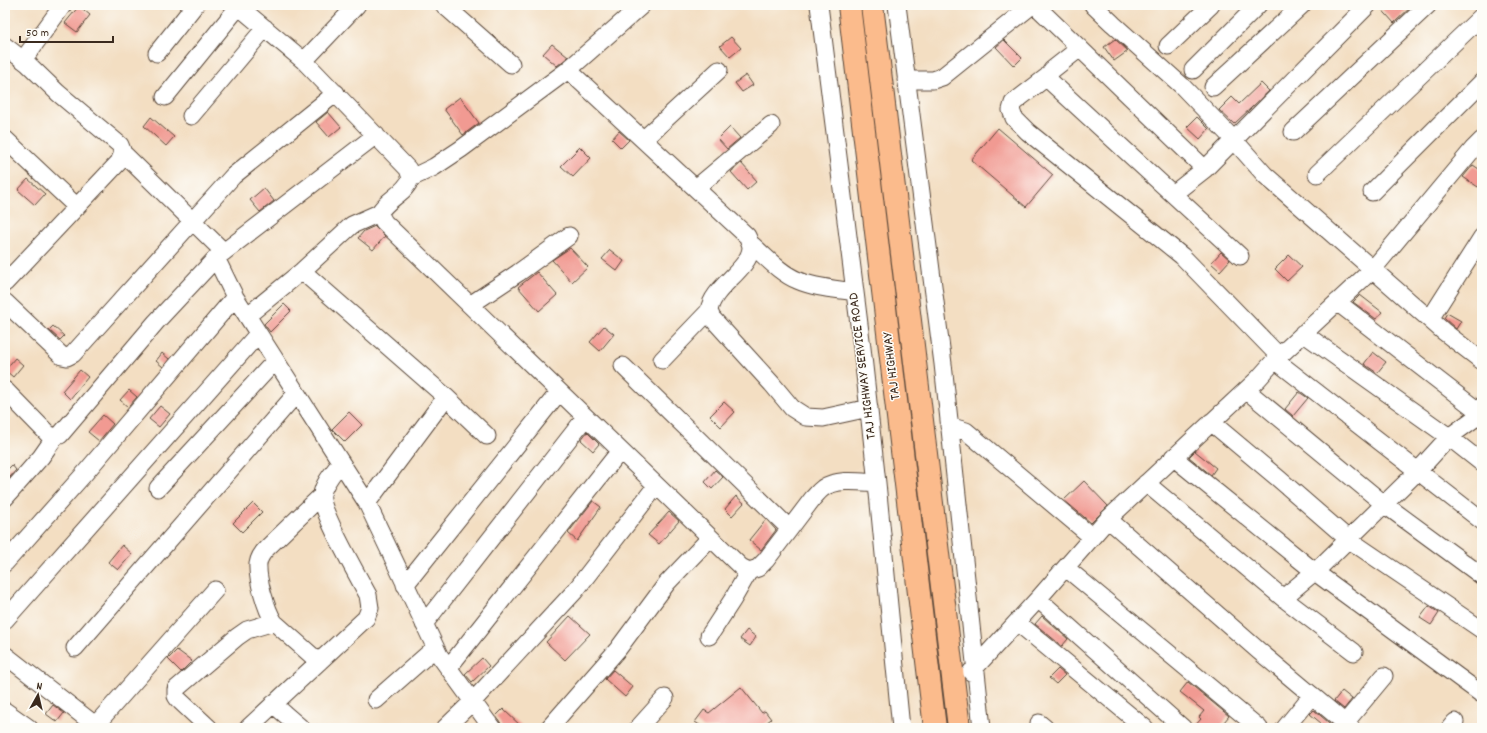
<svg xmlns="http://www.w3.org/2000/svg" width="1487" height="733" font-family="Dekko,sans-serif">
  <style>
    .building { fill: #f19a92 }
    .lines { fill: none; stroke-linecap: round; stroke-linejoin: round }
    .minor-casing { stroke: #574537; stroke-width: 19 }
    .major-casing { stroke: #574537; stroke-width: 24 }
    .minor { stroke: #fff; stroke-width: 17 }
    .major { stroke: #fbbb8c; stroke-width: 22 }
    .labels { text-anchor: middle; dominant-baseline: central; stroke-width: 3; stroke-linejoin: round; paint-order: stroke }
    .street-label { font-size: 14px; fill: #3b2a1e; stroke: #fdfcf7 }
  </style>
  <rect width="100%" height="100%" fill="#fdfcf7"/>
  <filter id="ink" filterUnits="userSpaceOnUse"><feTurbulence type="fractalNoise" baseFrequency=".025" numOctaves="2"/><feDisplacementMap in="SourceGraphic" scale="8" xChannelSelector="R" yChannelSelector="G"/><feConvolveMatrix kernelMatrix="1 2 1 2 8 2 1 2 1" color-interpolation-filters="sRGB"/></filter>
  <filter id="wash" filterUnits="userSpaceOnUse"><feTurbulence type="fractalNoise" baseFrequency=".012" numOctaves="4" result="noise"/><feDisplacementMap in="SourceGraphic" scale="16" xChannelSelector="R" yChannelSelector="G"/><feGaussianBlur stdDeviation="0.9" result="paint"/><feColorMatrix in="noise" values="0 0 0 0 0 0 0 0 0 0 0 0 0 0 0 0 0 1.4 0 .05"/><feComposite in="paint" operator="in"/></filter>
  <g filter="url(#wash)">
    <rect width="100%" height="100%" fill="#f3dec2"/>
    <g id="blocks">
      <path class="building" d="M1378,5h35l-19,18z
        M79,6l11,9 -13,17 -12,-9z
        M731,37l10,11 -11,9 -10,-11z
        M1115,39l13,12 -14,10 -10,-14z
        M1004,40l18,18 -8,8 -18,-19z
        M552,44l16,13 -11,9 -14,-12z
        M746,75l7,10 -11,7 -7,-9z
        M1261,83l8,8 -35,33 -15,-14 13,-13 7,7z
        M460,97l19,26 -16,12 -19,-26z
        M328,112l13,15 -12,10 -13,-15z
        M151,117l23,20 -8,9 -22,-20z
        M1197,117l12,12 -9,10 -13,-12z
        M730,127l10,11 -13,11 -9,-10z
        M998,128l55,47 -27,32 -55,-47z
        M619,131l10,9 -8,8 -9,-9z
        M580,147l11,11 -18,19 -12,-11z
        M741,163l16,18 -10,9 -16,-18z
        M1473,165l9,6v10l-4,6 -15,-10z
        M28,179l17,15 -10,11 -17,-15z
        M264,188l10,13 -14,11 -10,-12z
        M375,226l10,10 -12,14 -15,-12 6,-7z
        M570,248l18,19 -16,15 -20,-22z
        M610,250l14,11 -7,10 -15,-12z
        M1221,252l9,8 -10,11 -9,-8z
        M1289,255l13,12 -15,14 -12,-12z
        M537,272l20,23 -18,16 -21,-24z
        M1360,295l22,17 -6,7 -23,-17z
        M284,304l7,7 -21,21 -6,-8z
        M1447,313l14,8 -5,8 -12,-11z
        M53,326l11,10 -4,4 -11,-10z
        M604,326l10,8 -14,17 -10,-9z
        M1373,352l13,10 -9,11 -13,-9z
        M162,353l7,6 -6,8 -7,-6z
        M15,358l8,7 -10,12 -8,-7z
        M80,370l8,7 -18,22 -8,-8z
        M129,390l8,7 -9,10 -8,-7z
        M1299,392l9,6 -15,18 -8,-7z
        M724,402l11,10 -14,15 -11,-11z
        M160,406l10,8 -11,13 -10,-8z
        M349,412l13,13 -17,17 -13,-13z
        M103,415l10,9 -14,17 -11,-9z
        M587,432l12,12 -6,7 -12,-11z
        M1195,451l21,17 -5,7 -22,-18z
        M12,465l4,5 -11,13v-11z
        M715,470l8,7 -11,12 -7,-7z
        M1084,481l24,25 -17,17 -27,-23z
        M736,496l8,7 -12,13 -7,-7z
        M593,501l8,6 -24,34 -9,-8z
        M253,503l9,9 -20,20 -9,-9z
        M669,512l10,9 -20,23 -11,-9z
        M766,519l10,11 -15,20 -12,-10z
        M122,545l10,9 -14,16 -10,-8z
        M1429,606l10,7 -8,12 -11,-7z
        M570,616l20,18 -25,26 -19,-18z
        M1042,616l26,23 -6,7 -27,-22z
        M747,630l9,7 -6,9 -10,-7z
        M177,650l15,11 -11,11 -13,-13z
        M482,658l7,8 -17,16 -7,-8z
        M1058,669l7,6 -9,9 -7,-6z
        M613,670l20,17 -8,10 -20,-18z
        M1188,682l41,34 -10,12h-26l8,-9 -2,-2 5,-6 -24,-19z
        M741,687l21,26 3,-2 6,8 -11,9h-56l-9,-6 9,-12 5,3z
        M1342,691l10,8 -8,10 -10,-8z
        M53,705l11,8 -7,9 -11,-8z
        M503,709l20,19h-21l-2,-6 -4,-6z
        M1314,710l21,18h-8l-17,-14z"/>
    </g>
  </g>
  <g filter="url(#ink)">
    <use href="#blocks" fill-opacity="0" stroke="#574537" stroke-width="1"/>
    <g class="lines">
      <g class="minor-casing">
        <path id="minor" d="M237,5l67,56 104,108 3,9c-6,16 -23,20 -32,35l5,9 357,345 8,4 9,-3 8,-8 47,-62c3,-3 6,-7 10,-10 15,-10 37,-6 54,-5
          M444,5l67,59
          M819,5l43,343 15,135 24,245
          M897,5l46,359 39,364
          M1035,5l170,164
          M1093,5l20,19 68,61 53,55 31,35 178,156 39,30
          M5,46l22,17 31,30 62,52 3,8 -4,9 -114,121
          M1168,46l43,-41
          M1080,48l-28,22 -4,6 3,6 189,174
          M157,53l38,-48
          M23,60l40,-55
          M304,61l53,-56
          M568,70l179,166c2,4 4,8 4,12 -2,22 -39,39 -42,63l3,7 60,66 20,24 14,9 17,1 46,-10
          M1193,70l65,-65
          M1048,76l-35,27 -2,7 3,8 14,14 154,124 97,100
          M906,80h27l9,-3 90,-72
          M1213,87l89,-82
          M165,97l74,-91
          M191,116l74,-88
          M1293,132l135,-127
          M5,139l72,68
          M644,139l75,-69
          M123,153l101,99
          M1317,174l165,-158
          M411,178l23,-11 27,-18 107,-79 74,-65
          M696,188l75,-63
          M1372,192l110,-110
          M1173,194l32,-25 163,-164
          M751,244c14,12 29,29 46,36 18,8 39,9 58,12
          M216,258l19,39 132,206 72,152 53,73
          M302,271l144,126 41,39
          M5,302l57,54 5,1 6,-3 160,-178 103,-83
          M1337,302l145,112
          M470,305l48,-32 51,-37
          M247,316l55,-45 50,-46 27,-12
          M1430,319l52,-82
          M1303,333l146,104 33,26
          M662,360l47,-49
          M1275,360l207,161
          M623,366l166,162
          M5,390l43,44 7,3 5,-2 96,-113 60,-64 160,-123
          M1246,390l138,114 98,72
          M1211,422l68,57 69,60 134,91
          M949,426l17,5 126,106
          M1173,457l142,115 165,121
          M1146,483l137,115 71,54
          M158,488l117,-127
          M5,498l36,-41 14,-20
          M367,503l79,-106
          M1108,519l150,-140 17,-19 98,-91 100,-120 9,-9
          M5,563l80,-90 150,-176
          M1066,568l193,160
          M405,585l154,-193
          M1283,598l35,-29 100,-98 31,-34 33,-24
          M1038,599l145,129
          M5,620l253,-286
          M1017,622l128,106
          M424,624l161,-206
          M709,636l24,-37 16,-28
          M75,648l221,-254
          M5,655l90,70
          M319,662l-45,-40c-8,-13 -17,-43 -16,-58 1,-7 5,-12 9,-16l55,-53
          M449,667l171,-216
          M971,672l67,-73 70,-80 151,132 92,77
          M376,700l59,-52
          M273,704l28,24
          M5,711l24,17
          M1039,723l6,5
          M1345,723l39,-47
          M93,728l122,-138
          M209,728l-31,-29 -2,-3v-7l61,-52 10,-7 27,-8
          M248,728l118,-110 4,-10 -2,-13c-9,-17 -49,-86 -46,-101 2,-12 12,-22 19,-32
          M445,728l28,-27 102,-110 81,-105
          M549,728l69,-79 49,-66 43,-45
          M638,728l27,-30
          M1285,728l27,-33
          M1450,728l5,-6"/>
      </g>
      <g class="major-casing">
        <path id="major" d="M849,5l86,723
          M872,5l87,723"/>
      </g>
      <use href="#minor" class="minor"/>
      <use href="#major" class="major"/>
    </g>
  </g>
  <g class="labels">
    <g class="street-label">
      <text transform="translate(863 366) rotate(-97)">TAJ HIGHWAY SERVICE ROAD</text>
      <text transform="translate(892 366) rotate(-97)">TAJ HIGHWAY</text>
    </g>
  </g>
  <rect width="1487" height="733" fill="none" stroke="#fdfcf7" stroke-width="20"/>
  <g transform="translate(38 695) rotate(8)" stroke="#fdfcf7" stroke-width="3" paint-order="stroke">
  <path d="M0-3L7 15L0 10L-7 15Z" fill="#3b2a1e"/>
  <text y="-6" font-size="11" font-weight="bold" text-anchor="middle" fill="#3b2a1e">N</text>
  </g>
  <path d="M20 36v6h93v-6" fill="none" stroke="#3b2a1e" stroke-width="2"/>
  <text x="26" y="36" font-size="12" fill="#3b2a1e" stroke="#fdfcf7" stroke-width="3" paint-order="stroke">50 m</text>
</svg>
